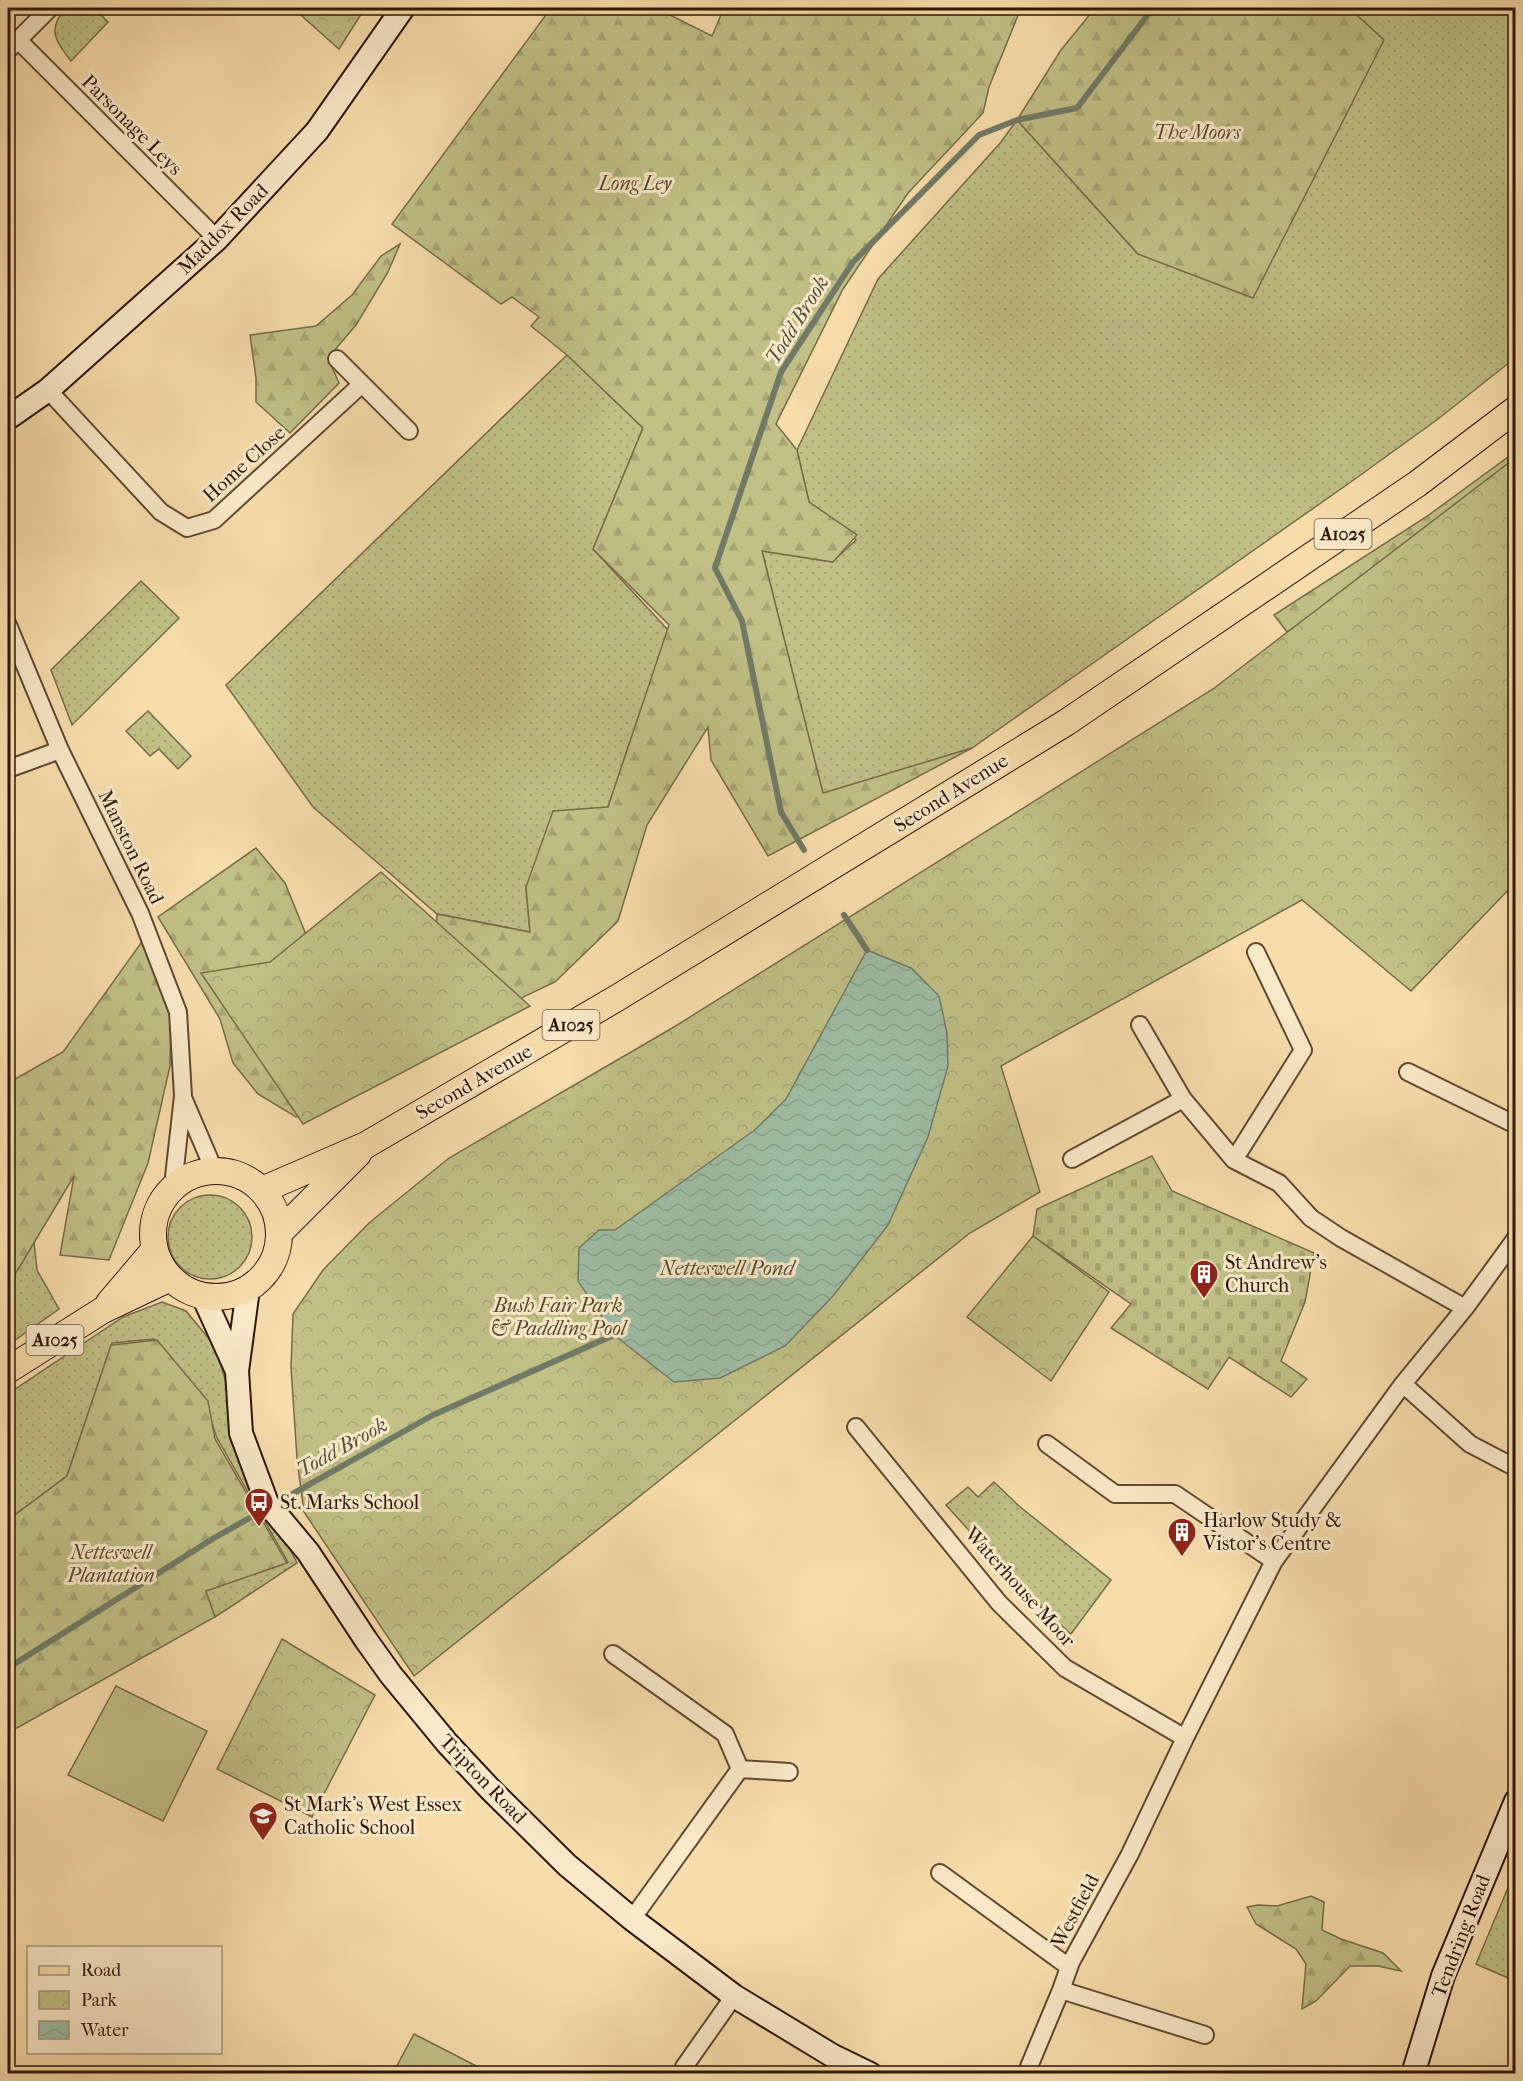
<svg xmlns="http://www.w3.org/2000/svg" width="1523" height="2081" font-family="'IM FELL French Canon',serif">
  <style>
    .grass { fill: url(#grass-dots); stroke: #776b47; stroke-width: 1.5 }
    .forest { fill: url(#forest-firs); stroke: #776b47; stroke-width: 1.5 }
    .cemetery { fill: url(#cemetery-stones); stroke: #776b47; stroke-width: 1.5 }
    .park { fill: url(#park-crowns); stroke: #776b47; stroke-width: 1.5 }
    .pitch { fill: #c0c087; stroke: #776b47; stroke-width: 1.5 }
    .water { fill: url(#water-waves); stroke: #717a66; stroke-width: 1.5 }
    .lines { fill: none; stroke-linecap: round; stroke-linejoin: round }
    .stream { stroke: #717a66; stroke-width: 6 }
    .street-casing { stroke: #604830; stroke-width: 20 }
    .secondary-casing { stroke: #2e1607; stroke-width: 26 }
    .primary-casing { stroke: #2e1607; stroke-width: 28 }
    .street { stroke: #fae9c9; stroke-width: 16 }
    .secondary { stroke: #fae9c9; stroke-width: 22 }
    .primary { stroke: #f8ddac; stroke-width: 26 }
    .labels { text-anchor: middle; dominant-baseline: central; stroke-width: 6; stroke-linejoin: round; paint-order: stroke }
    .shield { fill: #fae9c9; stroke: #6b5541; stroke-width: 1.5 }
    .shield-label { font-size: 18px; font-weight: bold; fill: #2e1607 }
    .street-label { font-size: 20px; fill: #2e1607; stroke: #fae9c9 }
    .park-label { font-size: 20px; font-style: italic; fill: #5a492d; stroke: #fae9c9 }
    .poi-label { font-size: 20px; fill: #2e1607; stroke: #fae9c9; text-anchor: start }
    .water-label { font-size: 21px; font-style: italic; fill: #55503e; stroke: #fae9c9 }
  </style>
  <defs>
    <pattern id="grass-dots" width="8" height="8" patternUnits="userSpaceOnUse" patternTransform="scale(1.5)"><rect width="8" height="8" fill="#c0c087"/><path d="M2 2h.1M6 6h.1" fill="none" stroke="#a5a473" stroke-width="1.8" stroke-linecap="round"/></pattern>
    <pattern id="forest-firs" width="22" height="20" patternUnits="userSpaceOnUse" patternTransform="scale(1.5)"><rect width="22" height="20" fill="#c0c087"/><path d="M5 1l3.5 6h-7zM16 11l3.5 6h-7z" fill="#a5a473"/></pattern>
    <pattern id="cemetery-stones" width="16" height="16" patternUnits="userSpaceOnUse" patternTransform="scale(1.5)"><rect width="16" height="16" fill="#c0c087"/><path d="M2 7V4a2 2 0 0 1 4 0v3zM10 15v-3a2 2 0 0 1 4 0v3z" fill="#a5a473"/></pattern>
    <pattern id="park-crowns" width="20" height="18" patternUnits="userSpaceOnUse" patternTransform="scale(1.5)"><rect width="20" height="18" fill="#c0c087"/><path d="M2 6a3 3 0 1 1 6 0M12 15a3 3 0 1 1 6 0" fill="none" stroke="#a5a473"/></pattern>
    <pattern id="water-waves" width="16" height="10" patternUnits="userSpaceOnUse" patternTransform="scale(1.5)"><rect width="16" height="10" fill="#9ebda5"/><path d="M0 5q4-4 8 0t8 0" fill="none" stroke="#88a28d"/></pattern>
  </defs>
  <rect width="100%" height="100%" fill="#f8ddac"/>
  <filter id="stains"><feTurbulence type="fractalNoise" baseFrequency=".00333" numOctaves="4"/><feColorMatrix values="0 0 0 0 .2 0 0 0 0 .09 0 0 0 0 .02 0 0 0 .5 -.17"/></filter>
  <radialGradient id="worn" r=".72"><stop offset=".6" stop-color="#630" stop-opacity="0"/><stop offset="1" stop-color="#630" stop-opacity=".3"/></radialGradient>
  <path class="grass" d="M66,8h28l14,14 -37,39c-16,-21 -24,-32 -5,-53z
    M1348,8h167v350l-77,61 -83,60 -383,269 -149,46 -61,-243 70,11 24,-22 -47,-38 -12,-52 81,-171 123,-137 16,-22 121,134z
    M567,355l76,73 -50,121 75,81 -60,177 -82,80 4,45 -93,-18 -124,-107 -87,-122z
    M141,581l38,37 -107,107 -21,-55z
    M148,711l43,45 -13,13 -19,-20 -9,7 -24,-25z
    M168 1237a42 42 0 1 1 84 0a42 42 0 1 1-84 0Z
    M34,1242l3,28 22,39 -51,36v-64h3z
    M162,1302l24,9 29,35 26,87 26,70 30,60 -82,54 -10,-26 83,-29 -71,-124 -12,-34 -21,-31 -30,-34 -42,4 -45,133 -59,44v-126l115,-77z
    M994,1482l25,24 92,74 -40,54 -44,-39 -81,-90 22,-18 10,10z
    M1515,1871v110l-39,-17z"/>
  <path class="forest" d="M551,8h105l56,28 12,-28h297l-32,79 -6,26 -75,80 -65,96 -67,135 21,26 12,52 48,33 -24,27 -71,-11 61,242 149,-45 -204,108 -57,-96 -3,-33 -61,98 -29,96 -63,61 -57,27 -63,-62 2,-33 93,18 -4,-45 27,-76 55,-4 61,-182 -76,-76 50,-121 -76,-73 -36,-29 8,-9 -27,-20 -11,7 -109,-80z
    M1095,8h254l35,32 -131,258 -115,-44 -121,-134 44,-70z
    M400,244l-12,28 -32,53 -28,33 11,25 -49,50 -34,-31v-24l-6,-43 66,-9 36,-31 29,-39z
    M1515,452v26l-228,154 -13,-17 152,-98z
    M256,848l29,35 22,54 32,167 -43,13 -38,-23 -25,-31 -13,-44 -62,-102z
    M146,936l25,71 -1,59 -22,97 -39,97 -49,-5 14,-79 -63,105h-3v-198l55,-31z
    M157,1340l51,61 7,38 72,124 -81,28 9,26 -207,116v-213l59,-44 44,-131z
    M1311,1896l13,6 -2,28 19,9 42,14 18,18 -23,-5h-28l-34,35 -14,8 4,-45 -10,-15 -40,-25 -9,-17 11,-2 19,1z"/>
  <path class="cemetery" d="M1152,1156l20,35 142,62 -9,49 -24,59 26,18 -16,18 -62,-40 -21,32 -97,-61 20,-24 -98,-68 4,-27z"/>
  <path class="park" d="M293,8h72l-26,41z
    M1515,458v425l-104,108 -109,-91 -301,166 39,126 -70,41 -556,443 -110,-164 -7,-53 -6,-92 2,-53 30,-44 46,-47 80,-65 225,-131 539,-338z
    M381,872l149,134 -227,118 -102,-151 69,-11z
    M1033,1236l76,56 -58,89 -84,-64z
    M282,1639l93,56 -63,122 -95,-48z"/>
  <path class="pitch" d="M116,1686l91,45 -44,90 -95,-46z
    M414,2034l76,39h-97z"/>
  <path class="water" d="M867,950l44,18 28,28 8,37 1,33 -20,71 -40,88 -55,71 -48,50 -65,32 -46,4 -60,-47 -36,-54 1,-33 20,-18h16l141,-101 30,-30z"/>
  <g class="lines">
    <path class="stream" d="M804,850l-23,-38 -39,-191 -27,-53 66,-196 72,-110 126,-127 38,-15 60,-12 76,-100
      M844,915l23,35
      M8,1668l206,-130 219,-123 181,-80"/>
    <g class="street-casing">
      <path id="street" d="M18,40l199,199
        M8,50l42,-42
        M337,359l72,72
        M48,390l113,122 26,16 27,-8 148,-136
        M8,625l52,125 80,163 38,99 5,84 -10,90
        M8,769l52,-19
        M1256,952l47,98 -69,110 45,23 32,35 30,20 124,70
        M1140,1025l43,74 51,61
        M1408,1072l108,53
        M184,1100l30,70
        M1072,1159l111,-60
        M1403,1384l67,60 46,24
        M856,1427l143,176 66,65 120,70
        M1047,1444l68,50h60l99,67
        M613,1654l112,80 15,35 -108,150
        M740,1769l49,3
        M940,1873l129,94
        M1061,1990l144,45
        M682,2074l2,-7 50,-71
        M1026,2074l35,-84 10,-28 59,-108 55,-116 89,-177 129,-177 62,-76 51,-70"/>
    </g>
    <g class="secondary-casing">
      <path id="secondary" d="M8,418l40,-28 169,-151 100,-108 86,-123
        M248,1289l-11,82 4,62 26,70 41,49 58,88 25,35 56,68 44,47 76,75 65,54 102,77 99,60 37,18
        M203,1296l34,75
        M1413,2074l30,-98 73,-175"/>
    </g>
    <g class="primary-casing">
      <path id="primary" d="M153 1234a63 63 0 1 1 126 0a63 63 0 1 1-126 0Z
        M262,1190l104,-45 251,-147 450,-276 350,-238 99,-75
        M279,1233l79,-79
        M109,1303l45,-53
        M8,1370l95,-60 67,-32"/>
    </g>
    <use href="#street" class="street"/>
    <use href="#secondary" class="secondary"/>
    <use href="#primary" class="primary"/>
  </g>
  <defs>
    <g id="building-pin" transform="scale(1.5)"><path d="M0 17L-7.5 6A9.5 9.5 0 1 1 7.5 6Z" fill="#8f2418" stroke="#fae9c9"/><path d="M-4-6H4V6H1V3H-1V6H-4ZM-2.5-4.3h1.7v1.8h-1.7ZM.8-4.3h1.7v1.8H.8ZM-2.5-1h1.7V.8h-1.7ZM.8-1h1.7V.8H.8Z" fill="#fff"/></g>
    <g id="bus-pin" transform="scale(1.5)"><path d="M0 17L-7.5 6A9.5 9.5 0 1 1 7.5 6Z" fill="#8f2418" stroke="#fae9c9"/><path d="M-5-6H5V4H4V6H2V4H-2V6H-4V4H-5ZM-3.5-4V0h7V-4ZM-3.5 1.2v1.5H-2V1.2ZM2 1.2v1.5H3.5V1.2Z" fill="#fff"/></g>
    <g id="school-pin" transform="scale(1.5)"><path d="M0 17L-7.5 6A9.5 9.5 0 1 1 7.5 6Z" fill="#8f2418" stroke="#fae9c9"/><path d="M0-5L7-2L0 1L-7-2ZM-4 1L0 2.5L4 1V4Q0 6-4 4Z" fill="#fff"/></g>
  </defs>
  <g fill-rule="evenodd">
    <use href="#building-pin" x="1204" y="1274"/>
    <use href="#bus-pin" x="259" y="1502"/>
    <use href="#building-pin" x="1182" y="1532"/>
    <use href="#school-pin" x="263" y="1816"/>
  </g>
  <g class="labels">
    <g class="shield">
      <rect x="1314.5" y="519" width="57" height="30" rx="4.5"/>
      <rect x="542.5" y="1010" width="57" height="30" rx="4.5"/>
      <rect x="26.5" y="1325" width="57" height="30" rx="4.5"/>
    </g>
    <g class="shield-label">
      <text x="1343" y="534">A1025</text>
      <text x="571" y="1025">A1025</text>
      <text x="55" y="1340">A1025</text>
    </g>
    <g class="street-label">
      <text transform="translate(132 125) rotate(45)">Parsonage Leys</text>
      <text transform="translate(223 229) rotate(-45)">Maddox Road</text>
      <text transform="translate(244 464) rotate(-42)">Home Close</text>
      <text transform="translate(951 793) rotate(-32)">Second Avenue</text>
      <text transform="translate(131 847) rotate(64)">Manston Road</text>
      <text transform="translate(474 1082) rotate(-30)">Second Avenue</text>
      <text transform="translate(1020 1587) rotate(48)">Waterhouse Moor</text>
      <text transform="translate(483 1779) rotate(46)">Tripton Road</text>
      <text transform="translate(1075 1911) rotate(-62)">Westfield</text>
      <text transform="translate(1461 1936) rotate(-69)">Tendring Road</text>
    </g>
    <g class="park-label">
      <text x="1197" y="132">The Moors</text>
      <text x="635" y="183">Long Ley</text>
      <text x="558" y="1305">Bush Fair Park<tspan x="558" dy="23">&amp; Paddling Pool</tspan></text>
      <text x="111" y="1552">Netteswell<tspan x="111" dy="23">Plantation</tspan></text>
    </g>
    <g class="poi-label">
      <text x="1225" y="1262">St Andrew's<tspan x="1225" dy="23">Church</tspan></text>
      <text x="280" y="1502">St. Marks School</text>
      <text x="1203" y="1520">Harlow Study &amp;<tspan x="1203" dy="23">Vistor's Centre</tspan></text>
      <text x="284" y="1804">St Mark's West Essex<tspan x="284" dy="23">Catholic School</tspan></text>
    </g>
    <g class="water-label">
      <text transform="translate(797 320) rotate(-58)">Todd Brook</text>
      <text x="727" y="1268">Netteswell Pond</text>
      <text transform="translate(342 1447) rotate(-29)">Todd Brook</text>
    </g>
  </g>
  <rect width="1523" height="2081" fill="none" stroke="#f8ddac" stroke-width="30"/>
  <rect x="9" y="9" width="1505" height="2063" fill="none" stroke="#2e1607" stroke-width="3"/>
  <rect x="15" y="15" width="1493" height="2051" fill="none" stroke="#2e1607" stroke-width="1.5"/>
  <rect x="27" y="1946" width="195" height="108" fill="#fae9c9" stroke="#a8957b" stroke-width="1.5"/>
  <rect x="39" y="1966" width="30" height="9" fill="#f8ddac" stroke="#a8957b" stroke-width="1.5"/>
  <text x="81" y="1976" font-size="18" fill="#2e1607">Road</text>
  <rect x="39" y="1991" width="30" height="18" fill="url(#park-crowns)" stroke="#a8957b" stroke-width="1.5"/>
  <text x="81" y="2006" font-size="18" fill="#2e1607">Park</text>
  <rect x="39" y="2021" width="30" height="18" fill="url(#water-waves)" stroke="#a8957b" stroke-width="1.5"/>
  <text x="81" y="2036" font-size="18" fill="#2e1607">Water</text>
  <rect width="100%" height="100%" filter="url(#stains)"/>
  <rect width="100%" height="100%" fill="url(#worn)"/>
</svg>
